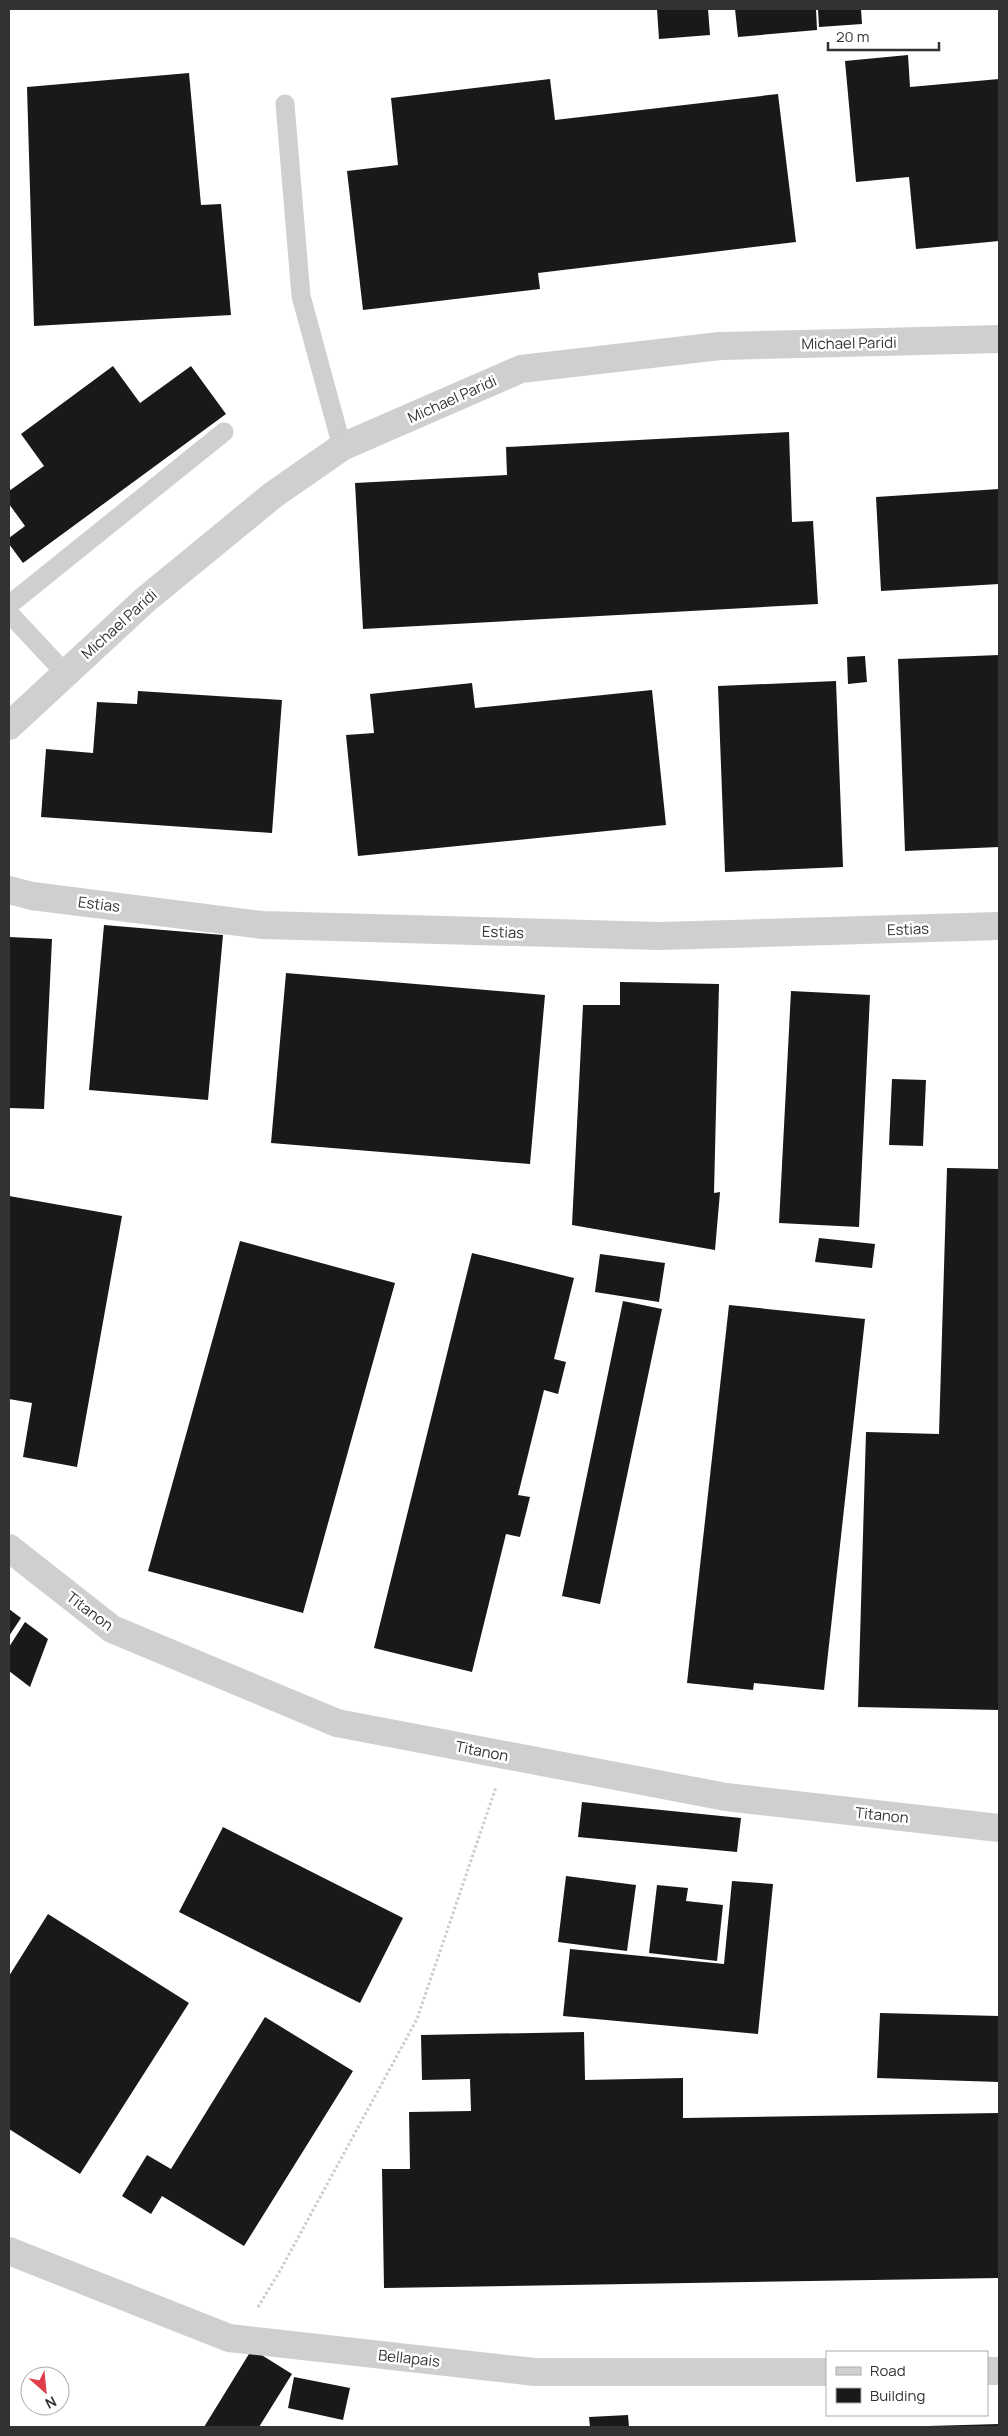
<svg xmlns="http://www.w3.org/2000/svg" width="1008" height="2436" font-family="Manrope,sans-serif">
  <style>
    .building { fill: #191919 }
    .lines { fill: none; stroke-linecap: round; stroke-linejoin: round }
    .path { stroke: #ccc; stroke-width: 3; stroke-dasharray: 2.5 2.5; stroke-linecap: butt }
    .service { stroke: #cfcfcf; stroke-width: 19 }
    .minor { stroke: #cfcfcf; stroke-width: 28 }
    .labels { text-anchor: middle; dominant-baseline: central; stroke-width: 5; stroke-linejoin: round; paint-order: stroke }
    .street-label { font-size: 15px; fill: #323232; stroke: #fff }
  </style>
  <rect width="100%" height="100%" fill="#fff"/>
  <path class="building" d="M657,9h51l2,26 -51,4z
    M735,9h81l1,21 -79,7z
    M818,9h43l1,15 -43,3z
    M908,55l2,32 89,-8v162l-83,8 -7,-72 -53,5 -11,-121z
    M189,73l12,132 20,-1 10,111 -197,11 -7,-239z
    M550,79l5,41 223,-26 18,148 -258,31 2,16 -177,21 -16,-139 51,-6 -7,-67z
    M113,366l27,37 51,-37 35,48 -203,149 -14,-19v-6l16,-12 -16,-22v-13l35,-25 -23,-32z
    M789,432l3,90 21,-1 5,83 -455,25 -8,-146 152,-8 -1,-28z
    M999,489v95l-118,7 -5,-94z
    M999,655v192l-94,4 -7,-192z
    M865,656l2,26 -19,2 -1,-27z
    M836,681l7,186 -118,5 -7,-186z
    M472,683l3,25 177,-18 14,135 -308,31 -12,-121 28,-2 -4,-39z
    M138,691l144,9 -10,133 -231,-16 5,-68 47,4 4,-51 40,2z
    M104,925l119,10 -15,165 -119,-10z
    M9,937l43,2 -8,170 -35,-1z
    M286,973l259,22 -15,169 -259,-21z
    M620,982l99,2 -5,209 6,-1 -5,58 -143,-25 11,-220h37z
    M791,991l79,4 -11,232 -80,-4z
    M892,1079l34,1 -3,66 -34,-1z
    M947,1168l52,1v541l-141,-3 8,-275 73,2z
    M9,1196l113,20 -45,251 -54,-10 9,-54 -23,-4z
    M819,1238l56,6 -3,24 -57,-6z
    M240,1241l155,42 -92,330 -155,-42z
    M472,1253l102,25 -20,81 12,3 -8,32 -14,-4 -26,105 12,2 -10,40 -14,-3 -34,138 -98,-24z
    M600,1254l65,9 -6,39 -64,-10z
    M623,1301l39,8 -62,295 -38,-8z
    M729,1305l136,14 -41,371 -70,-7 -1,7 -66,-7z
    M9,1609l12,9 -12,18z
    M25,1622l23,17 -18,48 -21,-16v-24z
    M582,1802l159,16 -4,34 -159,-15z
    M223,1827l180,91 -43,85 -181,-91z
    M566,1876l70,9 -9,66 -69,-9z
    M732,1881l41,3 -15,150 -195,-18 7,-67 154,15z
    M657,1885l31,3 -2,13 37,4 -6,56 -68,-8z
    M48,1914l141,89 -109,171 -71,-45v-153z
    M880,2013l119,3v66l-122,-4z
    M265,2017l88,54 -109,175 -82,-50 -11,18 -29,-18 25,-41 24,14z
    M584,2032l1,48 98,-2v40l316,-5v165l-615,10 -2,-119h28l-1,-57 62,-1 -1,-32 -48,1 -1,-45z
    M252,2349l40,25 -33,53h-55z
    M294,2377l56,11 -7,32 -55,-12z
    M628,2415l1,12h-39l-1,-10z
    M999,2424v3h-71v-1z"/>
  <g class="lines">
    <path class="path" d="M258,2307l23,-38 136,-250 79,-232"/>
    <path class="service" d="M285,104l16,192 41,151
      M9,605l215,-173
      M9,613l56,60"/>
    <path class="minor" d="M9,726l136,-126 128,-105 69,-48 179,-78 199,-23 279,-7
      M9,890l23,6 230,29 397,11 340,-10
      M9,1548l103,81 225,94 389,74 273,31
      M9,2251l220,87 306,34h292
      M987,2371h12"/>
  </g>
  <g class="labels">
    <g class="street-label">
      <text transform="translate(849 343) rotate(-1)">Michael Paridi</text>
      <text transform="translate(452 399) rotate(-24)">Michael Paridi</text>
      <text transform="translate(119 624) rotate(-42)">Michael Paridi</text>
      <text transform="translate(99 904) rotate(7)">Estias</text>
      <text transform="translate(908 929) rotate(-2)">Estias</text>
      <text transform="translate(503 932) rotate(2)">Estias</text>
      <text transform="translate(90 1611) rotate(37)">Titanon</text>
      <text transform="translate(482 1751) rotate(11)">Titanon</text>
      <text transform="translate(882 1815) rotate(6)">Titanon</text>
      <text transform="translate(409 2358) rotate(6)">Bellapais</text>
    </g>
  </g>
  <rect width="1008" height="2436" fill="none" stroke="#323232" stroke-width="20"/>
  <rect x="826" y="2351" width="162" height="65" fill="#ffffff" stroke="#adadad"/>
  <rect x="836" y="2367" width="25" height="8" fill="#cfcfcf" stroke="#adadad"/>
  <text x="870" y="2376" font-size="15" fill="#323232">Road</text>
  <rect x="836" y="2388" width="25" height="15" fill="#191919" stroke="#adadad"/>
  <text x="870" y="2401" font-size="15" fill="#323232">Building</text>
  <g transform="translate(45 2391) rotate(153)"><circle r="24" fill="#ffffff" stroke="#adadad"/>
  <path d="M0-4L9 19L0 12L-9 19Z" fill="#e03e4a"/>
  <text y="-8" font-size="14" font-weight="bold" text-anchor="middle" fill="#323232">N</text>
  </g>
  <path d="M828 42v8h111v-8" fill="none" stroke="#323232" stroke-width="2.5"/>
  <text x="836" y="42" font-size="15" fill="#323232" stroke="#ffffff" stroke-width="4" paint-order="stroke">20 m</text>
</svg>
